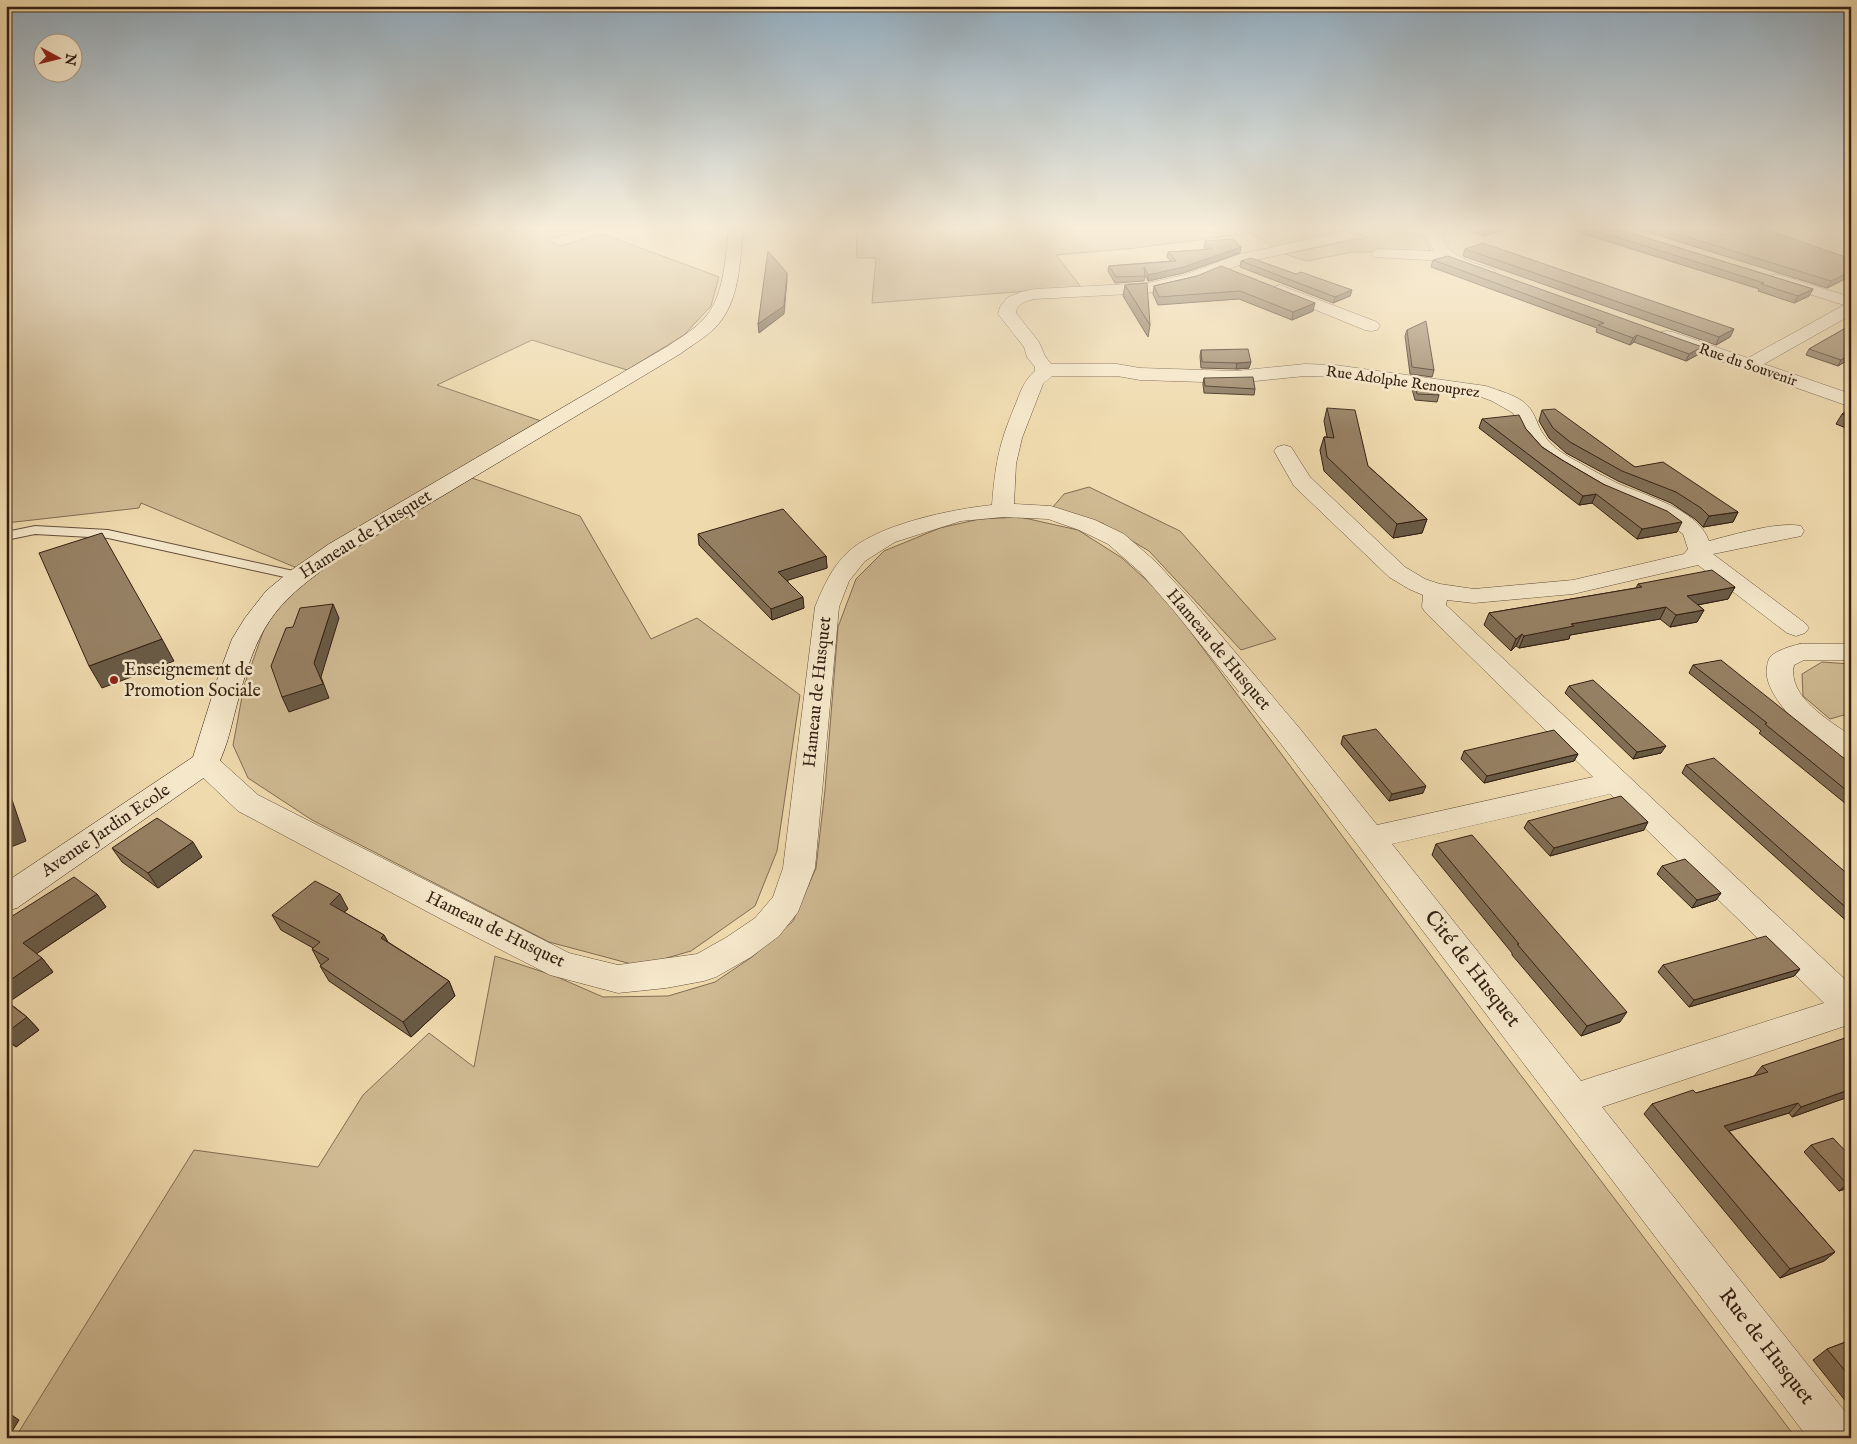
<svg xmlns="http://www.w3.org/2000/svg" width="1857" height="1444" font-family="'IM FELL English',serif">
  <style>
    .green { fill: #cfba93; stroke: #826c53 }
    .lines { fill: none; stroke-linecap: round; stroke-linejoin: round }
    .lane-casing { stroke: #644e3a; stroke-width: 2 }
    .street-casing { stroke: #644e3a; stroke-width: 1 }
    .secondary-casing { stroke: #351f13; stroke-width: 1 }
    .lane { fill: #f5e7ca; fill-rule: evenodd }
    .street { fill: #f5e7ca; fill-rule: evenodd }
    .secondary { fill: #f5e7ca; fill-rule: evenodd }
    .wall { fill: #816e55; stroke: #351f13 }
    .shaded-wall { fill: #695a45; stroke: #351f13 }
    .building { fill: #968063; stroke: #351f13 }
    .poi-dot { fill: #8f2418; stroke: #f5e7ca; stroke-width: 2 }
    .labels { text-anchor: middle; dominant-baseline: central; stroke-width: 5; stroke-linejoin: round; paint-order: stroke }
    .far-street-label { font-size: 15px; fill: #351f13; stroke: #f5e7ca }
    .street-label { font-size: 18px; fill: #351f13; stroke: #f5e7ca }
    .poi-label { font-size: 18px; fill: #351f13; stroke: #f5e7ca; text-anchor: start }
    .near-street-label { font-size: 21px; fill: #351f13; stroke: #f5e7ca }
  </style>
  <rect width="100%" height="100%" fill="#efdaad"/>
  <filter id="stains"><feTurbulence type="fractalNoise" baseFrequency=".004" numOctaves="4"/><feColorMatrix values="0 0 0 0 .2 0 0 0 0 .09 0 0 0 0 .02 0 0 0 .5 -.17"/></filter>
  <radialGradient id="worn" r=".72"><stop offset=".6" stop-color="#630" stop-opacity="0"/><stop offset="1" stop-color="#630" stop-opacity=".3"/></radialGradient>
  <path class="green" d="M22,228h568l-42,12 11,6 44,-12 116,43 -8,29 -27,29 -57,35 -95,-30 -95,45 104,36 -244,147 -156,-65 -2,5 -133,15v-280l12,-3z
    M856,228h495l-7,5 -71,14 -22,-14 -116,15 -79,7 25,32 -209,16 4,-45h-19z
    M1387,229c17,2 42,1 43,23h-77l-46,9 -23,-7 80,-16 10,-4 -3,-2z
    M472,478l108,38 71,123 46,-21 103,77 -23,156 -22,55 -64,45 -52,15 -90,-24 -237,-122 -64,-42 -15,-33 11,-59 24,-68 43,-43z
    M1089,487l91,44 96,108 -35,11 -92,-99 -47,-28 -50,-15 12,-14z
    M1020,517l58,13 44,28 42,38 318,428 314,414h-1781l179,-288 124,17 45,-72 66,-62 45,34 21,-111 60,20 48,21 65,-1 47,-14 37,-25 41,-36 23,-53 9,-78 13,-163 18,-48 28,-28 56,-23 40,-9z
    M1822,662l29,2v49l-21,6 -27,-23 -1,-22z"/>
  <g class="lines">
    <g class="lane-casing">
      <path id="lane" d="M35,526l73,4 190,42 6,4 -6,4 -190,-42 -73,-4 -29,6v-8z"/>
    </g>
    <g class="street-casing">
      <path id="street" d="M1353,228h19l-16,10 -109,24 -52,20 -23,6 -24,5 -113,6c-9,2 -18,4 -19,14l23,29 6,14 6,8h66l23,4 96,3 69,-7 30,1 151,21c13,5 31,9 41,19 9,9 10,21 17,30 8,13 23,21 36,28 12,7 25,14 37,20 29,13 81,26 92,58 23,-6 70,-20 92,-15l3,5 -3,5 -88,18 92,69 4,5 -4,5 -9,3 -9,-3 -89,-68 -125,29 -99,9 -27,-3 -1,5 405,380v39l-249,83 249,312v19h-43l-527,-694 -107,-133 -34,-39 -32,-28 -29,-14 -31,-11 -45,-2 -42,4 -66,21 -30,19 -16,20 -10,26 -24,261 -17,44 -19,24 -28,21 -35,20 -12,4 -38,7 -48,5 -68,-18 -107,-55 -205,-109 -43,-41 -4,-7 4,-7 10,-3 10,3 43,39 311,158 49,12 79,-11 30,-17 28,-19 18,-21 10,-29 32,-261c8,-20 17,-40 33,-55 30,-28 105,-43 144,-47 3,-40 7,-61 22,-97 6,-14 9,-27 21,-37v-4l-8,-10 -3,-10 -26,-33 2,-7 8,-10 13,-5 14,-3 113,-6 36,-8 53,-20 109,-24zM1052,376h65l23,4 96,3 69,-7 30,1 141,18 16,6 21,12 11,24 16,18 19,13 41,24 63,27 20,15 5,15 -4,5 -111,26 -99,9 -34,-5 -15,-5 -20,-12 -95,-90 -19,-30 -7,-2 -7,2 -3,4 20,35 95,91 20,12 14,6 -1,12 3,5 168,165 -216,48 -76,-95 -109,-129 -36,-39 -32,-28 -29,-14 -44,-14 -37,-2 2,-40 6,-26 21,-54zM1610,794l214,209 -243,78 -189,-237z
        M1403,228h45l-6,6c4,23 32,29 51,35l2,3 -2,3h-12l-36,-14 -71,-4 -3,-3 3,-3 5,-2 55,2 -7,-15 -22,-5z
        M1776,274l75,23v18l-87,49 87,30v13l-190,-67 -3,-4 3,-4 6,-1 6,1 75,26 96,-53 -74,-23 -2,-3 2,-3z
        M1280,285l97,37 3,4 -3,4 -6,1 -6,-1 -91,-37 -2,-3 2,-3z
        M1800,644h51v16h-47l-10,5c-7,32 35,55 57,71v24c-28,-8 -91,-62 -84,-94 1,-3 1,-7 4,-10 7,-6 20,-10 29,-12z"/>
    </g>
    <g class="secondary-casing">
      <path id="secondary" d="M729,228h14c-3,34 -3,74 -28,100 -10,10 -23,17 -35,26l-335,200c-66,46 -85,64 -106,143 -7,24 -11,51 -24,73l-198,138 -11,3v-29l187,-125 26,-83 13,-35 13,-21 21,-27 24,-20 39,-27 339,-198c13,-9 29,-18 39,-31 18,-23 18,-59 22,-87z"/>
    </g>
    <use href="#lane" class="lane"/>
    <use href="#street" class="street"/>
    <use href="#secondary" class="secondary"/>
  </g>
  <path class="wall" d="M1462,228h48l-27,8z
    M1565,228h49l199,61 -4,7 -15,7 -36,-12 1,-2z
    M1635,228h66l26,7 124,24v17l-24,12z
    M1205,241l35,12 -57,20 -35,8 -3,-6 -1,6 -29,2 -7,-12 1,-5 62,-5 -4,-4 1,-5 38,-2 -2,-3z
    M1465,249l269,80 -4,8 -14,8 -253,-89z
    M1433,260l269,87 -3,7 -13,7 -52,-19 -4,3 -34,-13 1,-4 -166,-61z
    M1241,261l55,13 56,16 -2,6 -17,7 -93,-36z
    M1197,276l116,35 -21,9 -53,-21 -81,6 -5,-11 1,-8z
    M1125,285l25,40 -2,12 -25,-41z
    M1851,325v33l-13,8 -32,-11 3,-6z
    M1407,330l27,40 -2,7 -22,-3 -5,-38z
    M1201,350l48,18 -13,1 -35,-1 -1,-12z
    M1204,378l51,11 -1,6 -50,-2 -1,-9z
    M1414,382l25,13 -2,7 -22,-2 -3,-11z
    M1327,408l41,58 59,53 -5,14 -29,5 -69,-67 -4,-21 4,-13h3l-3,-16z
    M1851,408v22l-15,-6 6,-10z
    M1542,410l93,57 103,45 -5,10 -30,5 -8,-8 -24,-16 -53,-22 -52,-28 -17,-15 -10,-17z
    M1482,419l44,10 16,18 20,13 41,24 74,48 -40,7 -45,-36 -13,2 -100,-77z
    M698,534l128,22 1,12 -40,12 17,28 -32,12 -73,-75z
    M1638,584l97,3 -7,12 -30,6 6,5 -7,12 -27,5 -10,-8 -90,16 -1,4 -50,9 -3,-2 -5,5 -27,-26 5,-12 147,-25z
    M1693,665l158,99v44l-92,-75 2,-2 -72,-58z
    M1569,686l92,67 -28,6 -68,-66z
    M1343,736l80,57 -34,8 -48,-57z
    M1464,751l114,3 -4,7 -90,22 -23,-24z
    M1686,765l165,112v48l-169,-152z
    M1528,821l116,9 -94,26 -26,-28z
    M1436,844l184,178 -39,14 -69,-81v-2l-80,-98z
    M112,848l90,9 -44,31 -36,-26z
    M1662,866l59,27 -5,7 -24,8 -35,-34z
    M97,894l9,13 -70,47 6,4 11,14 -45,30 19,15 12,13 -23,17 -10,-7v-120z
    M348,909l-4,3 40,23 4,7 61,39 6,15 -44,41 -82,-56 -9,-15 2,-1 -2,-1 -8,-15 1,-1 -32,-18 -9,-15z
    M1663,965l137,4 -6,7 -105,31 -31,-35z
    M1762,1066l89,30 -59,21 -3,-4 -60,18 106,121 -11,9 -44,17 -136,-164 8,-10 44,-11 58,-17z
    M1811,1145l40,42 -12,4 -35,-39z
    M1851,1340v68l-38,-48 14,-11z"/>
  <path class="shaded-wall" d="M1491,228h19l-27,8 2,-6z
    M1241,247l-1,6 -57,20 -35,8v-6z
    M1851,271v5l-24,12 4,-7z
    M787,273v8l-3,33 -25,19 -1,-9z
    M1813,289l-4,7 -15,7 4,-7z
    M1352,290l-2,6 -17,7 2,-6z
    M1315,303l-2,8 -21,9 1,-8z
    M1734,329l-4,8 -14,8 3,-8z
    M1637,335l-3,7 -4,3 3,-7z
    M1702,347l-3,7 -13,7 3,-7z
    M1851,354v4l-13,8 3,-6z
    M1251,362l-2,6 -13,1 1,-6z
    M1596,494l-4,9 -13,2 4,-9z
    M1738,512l-5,10 -30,5 6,-11z
    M1427,519l-5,14 -29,5 4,-14z
    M1682,522l-5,10 -40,7 5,-10z
    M826,556l1,12 -48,15 -1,-11z
    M1735,587l-7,12 -48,9 7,-12z
    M803,597l1,11 -32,12 -1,-11z
    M333,604l6,14 -18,59 8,21 -40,14 -7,-15 32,-34z
    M1666,607l-6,12 -90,16 -1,4 -50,9 5,-12 47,-12z
    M1704,610l-7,12 -27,5 6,-12z
    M1522,634l-6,12 -5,5 5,-12z
    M162,639l12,22 -72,27 -13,-22z
    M1666,746l-5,7 -28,6 4,-7z
    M1578,754l-4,7 -90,22 3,-7z
    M6,786l2,2 18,53 -20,8z
    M1426,786l-3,7 -34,8 3,-7z
    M1648,822l-4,8 -94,26 4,-8z
    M193,842l9,15 -44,31 -10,-15z
    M1721,893l-5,7 -24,8 5,-8z
    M97,894l9,13 -73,49 -10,-13z
    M340,894l8,15 -11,9 -7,-14z
    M384,935l8,15 -11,-12z
    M42,958l11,14 -47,32v-21z
    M1800,969l-6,7 -105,31 5,-7z
    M449,981l6,15 -44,41 -8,-15z
    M1627,1012l-7,10 -39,14 6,-10z
    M27,1017l12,13 -23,17 -10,-10v-4z
    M1851,1089v7l-59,21 9,-10z
    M1798,1103l-9,10 -73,22 8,-9z
    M1851,1183v4l-12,4 8,-7z
    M1835,1252l-11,9 -44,17 10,-9z
    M6,1411l13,9 -11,18h-2z"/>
  <path class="building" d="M1480,228h11l-6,2z
    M1587,228h27l199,61 -15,7 -37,-12 3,-1z
    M1658,228h43l26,7 16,-7h19l89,31v12l-20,10z
    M1233,239l8,8 -57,20 -36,8 -4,-8 1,9 -29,1 -7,-11 67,-5 -8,-9 44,-3 -7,-8z
    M1483,243l251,86 -15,8 -254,-88z
    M768,251l19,22 -3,33 -26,18z
    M1448,256l254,91 -13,7 -52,-19 -4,3 -35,-13 6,-2 -171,-63z
    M1251,258l45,16 5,-2 51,18 -17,7 -94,-36z
    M1221,266l94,37 -22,9 -53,-21 -81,6 -5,-11 43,-10z
    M1147,283l3,42 -25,-40z
    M1426,321l8,49 -22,-3 -5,-37z
    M1851,325v29l-10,6 -32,-11z
    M1248,349l3,13 -14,1 -35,-1 -1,-12z
    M1253,377l2,12 -50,-3 -1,-8z
    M1414,382l23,3 2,10 -22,-1z
    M1327,408l28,2 13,56 59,53 -30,5 -70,-67 -3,-20 10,1z
    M1851,408v9l-9,-3z
    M1555,409l80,58 28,-5 75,50 -29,4 -8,-8 -25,-16 -54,-21 -52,-29 -17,-14 -11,-18z
    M1519,415l7,14 16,18 20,13 41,24 64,27 15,11 -40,7 -46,-35 -13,2 -101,-77z
    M783,509l43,47 -48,16 25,25 -32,12 -73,-75z
    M102,533l60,106 -73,27 -50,-113z
    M1712,570l23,17 -48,9 17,14 -28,5 -10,-8 -95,17 3,2 -50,10 -2,-2 -6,5 -27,-26 153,-26 -4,-3z
    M333,604l-19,59 9,21 -41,13 -11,-31 15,-38 7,-1 7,-19z
    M1721,660l130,104v30l-86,-70 2,-1 -74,-58z
    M1593,680l73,66 -29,6 -68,-66z
    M1376,729l50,57 -34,8 -49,-58z
    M1554,730l24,24 -91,22 -23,-25z
    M1714,758l137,119v35l-165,-147z
    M1621,796l27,26 -94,26 -26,-27z
    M6,810l3,9 -3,1z
    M157,818l36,24 -45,31 -36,-25z
    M1472,835l155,177 -40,14 -70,-82h2l-83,-100z
    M1685,859l36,34 -24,7 -35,-34z
    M74,877l23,17 -74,49 19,15 -36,25v-63z
    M315,881l25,13 -10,10 54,31 -3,3 68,43 -46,41 -83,-56 9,-7 -17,-10 8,-7 -48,-27z
    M1766,936l34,33 -106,31 -31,-35z
    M6,1001l21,16 -21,16z
    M1851,1036v53l-50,18 -3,-4 -74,23 111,126 -45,17 -138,-165 41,-14 3,3 72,-21 -6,-6z
    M1833,1138l18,19v26l-4,1 -36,-39z
    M1851,1340v38l-24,-29z"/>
  <linearGradient id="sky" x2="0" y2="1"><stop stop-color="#91aabc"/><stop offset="0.53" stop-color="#f8eeda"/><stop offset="1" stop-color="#f8eeda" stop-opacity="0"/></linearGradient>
  <rect width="1857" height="430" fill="url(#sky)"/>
  <circle class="poi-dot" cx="114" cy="680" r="5"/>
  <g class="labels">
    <g class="far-street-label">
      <text transform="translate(1748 365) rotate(19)">Rue du Souvenir</text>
      <text transform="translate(1403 382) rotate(8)">Rue Adolphe Renouprez</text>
    </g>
    <g class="street-label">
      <text transform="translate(366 535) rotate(-32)">Hameau de Husquet</text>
      <text transform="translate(1218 650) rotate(50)">Hameau de Husquet</text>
      <text transform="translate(818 692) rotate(-84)">Hameau de Husquet</text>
      <text transform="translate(106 831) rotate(-34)">Avenue Jardin Ecole</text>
      <text transform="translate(495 930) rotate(26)">Hameau de Husquet</text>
    </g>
    <g class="poi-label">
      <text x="124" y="670">Enseignement de<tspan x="124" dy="21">Promotion Sociale</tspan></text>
    </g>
    <g class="near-street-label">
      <text transform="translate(1472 969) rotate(52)">Cité de Husquet</text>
      <text transform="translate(1766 1347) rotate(52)">Rue de Husquet</text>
    </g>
  </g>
  <rect width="1857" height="1444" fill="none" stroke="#efdaad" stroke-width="25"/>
  <rect x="8" y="8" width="1842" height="1429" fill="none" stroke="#351f13" stroke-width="2.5"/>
  <rect x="12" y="12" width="1832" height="1419" fill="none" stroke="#351f13"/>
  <g transform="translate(58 58) rotate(97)"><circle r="24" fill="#f5e7ca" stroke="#a89781"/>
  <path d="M0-4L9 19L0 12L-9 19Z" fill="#8f2418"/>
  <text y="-8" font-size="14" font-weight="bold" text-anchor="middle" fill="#351f13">N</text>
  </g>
  <rect width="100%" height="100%" filter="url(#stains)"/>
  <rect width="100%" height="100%" fill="url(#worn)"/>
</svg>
